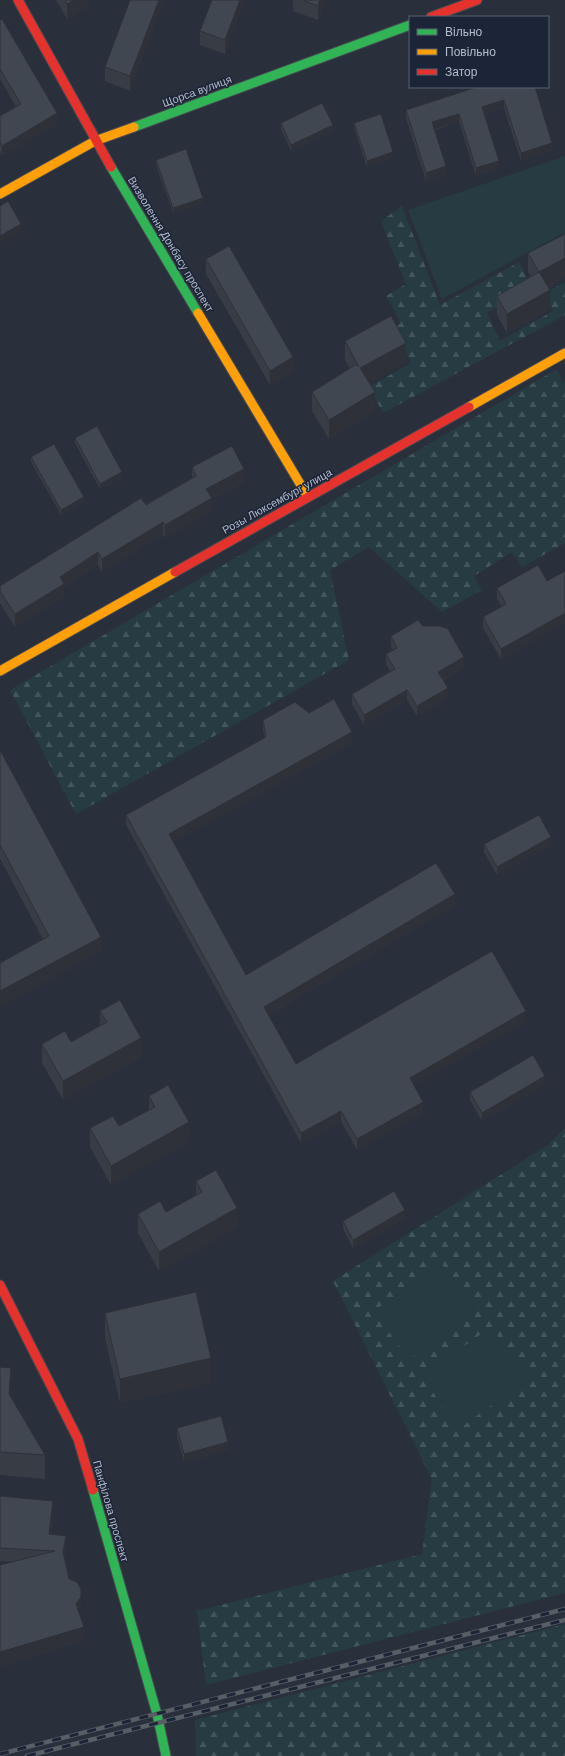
<svg xmlns="http://www.w3.org/2000/svg" width="565" height="1756" font-family="Arial,sans-serif">
  <style>
    .forest { fill: url(#forest-firs) }
    .garden { fill: #263c42 }
    .lines { fill: none; stroke-linecap: round; stroke-linejoin: round }
    .fast-casing { stroke: #464b53; stroke-width: 11 }
    .slow-casing { stroke: #464b53; stroke-width: 11 }
    .jam-casing { stroke: #464b53; stroke-width: 11 }
    .fast { stroke: #30b455; stroke-width: 9 }
    .slow { stroke: #ff9f0a; stroke-width: 9 }
    .jam { stroke: #e5322d; stroke-width: 9 }
    .rail-casing { stroke: #585e66; stroke-width: 4.5 }
    .rail { stroke: #1c2537; stroke-width: 3; stroke-dasharray: 9; stroke-linecap: butt }
    .wall { fill: #383d45 }
    .shaded-wall { fill: #2e3238 }
    .building { fill: #414750; stroke: #2e3238 }
    .labels { text-anchor: middle; dominant-baseline: central; stroke-width: 3; stroke-linejoin: round; paint-order: stroke }
    .street-label { font-size: 11px; fill: #b4bbcc; stroke: #1c2537 }
  </style>
  <defs>
    <pattern id="forest-firs" width="22" height="20" patternUnits="userSpaceOnUse"><rect width="22" height="20" fill="#263c42"/><path d="M5 1l3.5 6h-7zM16 11l3.5 6h-7z" fill="#43565c"/></pattern>
  </defs>
  <rect width="100%" height="100%" fill="#29303b"/>
  <path class="forest" d="M402,206l38,99 79,-43 13,26 -45,25 13,28 53,-30 -8,-18 20,-11v33l-182,98 -14,-26 42,-24 -18,-35 8,-5 -15,-27 20,-12 -25,-63z
    M557,369l6,13 2,-1v162l-43,24 -10,-15 -38,24 8,14 -40,22 -73,-65 -39,23 19,90 -273,154 -66,-124z
    M565,1128v465l-359,92 -9,-74 225,-57 10,-75 -99,-198 215,-136z
    M565,1624v132h-369l-1,-36z"/>
  <path class="garden" d="M565,156v76l-123,67 -34,-89z
    M441,1263l35,48 -67,49 -35,-49z
    M491,1327l37,53 -70,49 -36,-53z"/>
  <g class="lines">
    <g class="fast-casing">
      <path id="fast" d="M134,127l276,-102
        M111,167l87,146
        M93,1490l64,224 9,42"/>
    </g>
    <g class="slow-casing">
      <path id="slow" d="M0,194l95,-53 39,-14
        M198,313l110,184
        M469,407l96,-54
        M0,671l175,-99"/>
    </g>
    <g class="jam-casing">
      <path id="jam" d="M18,0l93,167
        M431,17l46,-17
        M175,572l294,-165
        M0,1285l78,154 15,51"/>
    </g>
    <use href="#fast" class="fast"/>
    <use href="#slow" class="slow"/>
    <use href="#jam" class="jam"/>
    <g class="rail-casing">
      <path id="rail" d="M0,1754l565,-145
        M27,1756l538,-136"/>
    </g>
    <use href="#rail" class="rail"/>
  </g>
  <path class="wall" d="M56,0h33v6l-22,13z
    M130,0v91l-25,-10v-14z
    M212,0h33l-20,54 -25,-9v-14z
    M293,0h32l-7,20 -25,-9z
    M0,20l57,104 -55,32 -2,-4v-36l16,-9 -16,-28z
    M535,87l17,63 -31,11 -17,-53 -19,6 14,55 -23,7 -17,-54 -24,8 11,44 -20,7 -20,-63v-8z
    M281,123l52,8 -42,20 -10,-22z
    M354,123l39,35 -26,9 -13,-39z
    M156,160l47,43 -30,10 -17,-48z
    M565,234v43l-17,10 2,22 -43,24 -10,-18v-19l34,-19 -3,-5v-19z
    M206,259l87,113 -23,13 -64,-111z
    M345,341l61,21 -37,20 6,29 -46,28 -17,-28v-19l38,-23 -5,-9z
    M75,438l47,39 -22,12 -25,-46z
    M31,457l53,45 -23,13 -30,-53z
    M192,467l52,15 -32,16v13l-47,27 -2,-4 -61,38 -4,-7 -34,22v9l-49,31 -15,-24v-17l192,-108z
    M565,571v52l-64,36 -18,-31v-11l19,-10 -5,-8v-11l50,-7z
    M423,626l41,41 -21,13 5,18 -31,18 -10,-16 -43,25 -12,-21v-10l38,-23 -4,-7v-10l7,-4 -2,-4v-10z
    M309,713l43,30 -179,99 73,133 209,-70 -187,110 28,49 230,-43 -112,64 9,27 -66,38 -16,-29 -40,22 -175,-318v-10l139,-77 -2,-8v-10z
    M0,750l101,201 -101,55v-43l43,-24 -43,-80z
    M484,844l67,1 -54,30 -13,-23z
    M100,1011l41,46 -78,43 -21,-37v-19l29,-2 29,-17z
    M545,1084l-63,37 -12,-21v-8z
    M149,1096l40,45 -78,44 -21,-38v-19l29,-2 30,-16z
    M196,1181l41,46 -78,44 -21,-38v-19l28,-2 30,-17z
    M405,1218l-52,30 -10,-19v-8z
    M105,1313l106,70 -91,20 -15,-65z
    M0,1367l11,24v7l34,57v24l-45,-4z
    M177,1428l51,22 -44,12 -7,-26z
    M0,1496l53,18 -2,20 15,16 -2,7 5,22 12,31 -2,3 5,28 -84,25v-101l12,-3 -12,-1z"/>
  <path class="shaded-wall" d="M74,0h15v6l-22,13v-15z
    M159,0h6l-35,91v-15z
    M240,0h5l-20,54v-14z
    M320,0h5l-7,20v-14z
    M504,100v8l-22,7v-8z
    M57,113v11l-55,32v-10z
    M459,114v8l-27,8v-8z
    M333,125v6l-42,20v-6z
    M552,143v7l-31,11v-8z
    M393,152v6l-26,9v-6z
    M499,161v8l-23,7v-8z
    M446,166v8l-20,7v-8z
    M203,198v5l-30,10v-5z
    M21,224v8l-21,11v-7z
    M565,258v19l-26,14v-19z
    M550,290v19l-43,24v-19z
    M406,343v19l-46,25v-19z
    M293,357v15l-23,13v-14z
    M375,392v19l-46,28v-19z
    M244,469v13l-38,19v-12z
    M122,472v5l-22,12v-5z
    M84,497v5l-23,13v-5z
    M212,498v13l-47,27v-13z
    M163,522v12l-61,38v-13z
    M98,552v13l-34,22v9l-49,31v-13l45,-37z
    M565,613v10l-64,36v-10z
    M464,657v10l-26,15v-10z
    M448,688v10l-31,18v-10z
    M407,690v10l-43,25v-10z
    M352,732v11l-183,102v-11z
    M551,837v8l-54,30v-8z
    M455,894v11l-191,112v-10z
    M101,937v14l-101,55v-15z
    M526,1011v10l-116,67v-10z
    M141,1038v19l-78,43v-19z
    M545,1076v8l-63,37v-8z
    M423,1102v10l-66,38v-11z
    M341,1111v10l-40,22v-10z
    M189,1122v19l-78,44v-19z
    M237,1208v19l-78,44v-19z
    M405,1210v8l-52,30v-8z
    M211,1358v25l-91,20v-24z
    M11,1368v23l-2,26v-23z
    M228,1442v8l-44,12v-8z
    M53,1501v13l-4,33v-13z
    M66,1536v14l-3,15v-13z
    M81,1597v13l-5,7v-13z
    M84,1627v14l-84,25v-14z"/>
  <path class="building" d="M65,0h9l-7,4z
    M130,0h29l-29,76 -25,-9z
    M212,0h28l-15,40 -25,-9z
    M303,0h17l-2,6z
    M2,19l55,94 -55,33 -2,-4v-26l21,-12 -21,-35v-49z
    M477,87h58l17,56 -31,10 -17,-53 -22,7 17,54 -23,7 -17,-54 -27,8 14,44 -20,7 -20,-63z
    M322,103l11,22 -42,20 -10,-22z
    M381,114l12,38 -26,9 -13,-38z
    M186,149l17,49 -30,10 -17,-48z
    M8,201l13,23 -21,12v-30z
    M565,234v24l-26,14 -11,-19z
    M229,246l64,111 -23,14 -64,-112z
    M539,272l11,18 -43,24 -10,-18z
    M391,316l15,27 -46,25 15,24 -46,28 -17,-28 45,-28 2,3 -14,-26z
    M97,426l25,46 -22,12 -25,-46z
    M54,444l30,53 -23,13 -30,-53z
    M232,446l12,23 -38,20 6,9 -47,27 -2,-3 -61,37 -4,-7 -38,25 4,7 -49,30 -15,-23v-5l141,-88 5,7 50,-29 -4,-9z
    M538,565l9,16 18,-10v42l-64,36 -18,-32 23,-13 -9,-16z
    M418,620l5,6h17l8,3 16,28 -26,15 10,16 -31,18 -10,-16 -43,25 -12,-21 43,-25 -9,-15 11,-6 -6,-12z
    M334,699l18,33 -183,102 77,141 190,-112 19,31 -191,113 32,57 196,-113 34,60 -116,67 13,24 -66,37 -16,-28 -40,22 -175,-318 140,-78 -3,-17 32,-18 14,11z
    M0,750l101,187 -101,54v-28l49,-27 -49,-91z
    M539,815l12,22 -54,30 -13,-23z
    M120,1000l21,38 -78,43 -21,-37 23,-13 6,11 36,-20 -7,-11z
    M533,1055l12,21 -63,37 -12,-21z
    M168,1085l21,37 -78,44 -21,-38 23,-12 6,10 36,-19 -6,-11z
    M216,1170l21,38 -78,44 -21,-38 22,-13 6,11 36,-20 -6,-11z
    M394,1191l11,19 -52,30 -10,-19z
    M196,1292l15,66 -91,21 -15,-66z
    M0,1367l11,1 -2,26 36,61 -45,-3z
    M221,1416l7,26 -44,12 -7,-26z
    M0,1496l53,5 -4,33 17,2 -3,16 6,27 8,3 4,7v8l-5,7 8,23 -84,25v-87l55,-14 -55,-3z"/>
  <g class="labels">
    <g class="street-label">
      <text transform="translate(197 91) rotate(-20)">Щорса вулиця</text>
      <text transform="translate(171 244) rotate(59)">Визволення Донбасу проспект</text>
      <text transform="translate(277 501) rotate(-29)">Розы Люксембург улица</text>
      <text transform="translate(111 1511) rotate(74)">Панфілова проспект</text>
    </g>
  </g>
  <rect x="409" y="16" width="140" height="72" fill="#1c2537" stroke="#596173"/>
  <rect x="417" y="29" width="20" height="6" fill="#30b455" stroke="#596173"/>
  <text x="445" y="36" font-size="12" fill="#b4bbcc">Вільно</text>
  <rect x="417" y="49" width="20" height="6" fill="#ff9f0a" stroke="#596173"/>
  <text x="445" y="56" font-size="12" fill="#b4bbcc">Повільно</text>
  <rect x="417" y="69" width="20" height="6" fill="#e5322d" stroke="#596173"/>
  <text x="445" y="76" font-size="12" fill="#b4bbcc">Затор</text>
</svg>
